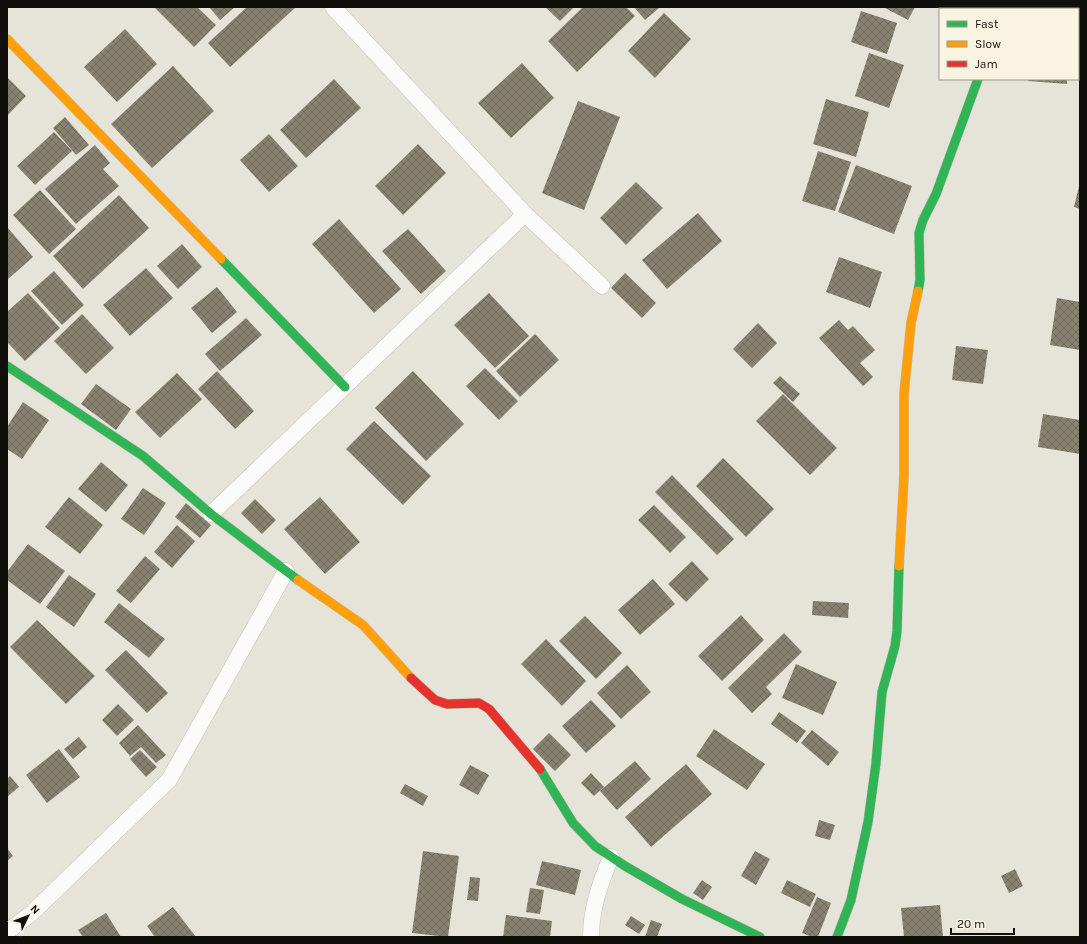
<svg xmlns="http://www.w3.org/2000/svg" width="1087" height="944" font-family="Karla,sans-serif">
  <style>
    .building { fill: url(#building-cross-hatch) }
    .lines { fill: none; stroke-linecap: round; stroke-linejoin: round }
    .street-casing { stroke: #c3c0b9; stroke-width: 17 }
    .fast-casing { stroke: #c3c0b9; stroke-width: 10 }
    .slow-casing { stroke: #c3c0b9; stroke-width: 10 }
    .jam-casing { stroke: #c3c0b9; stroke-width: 10 }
    .street { stroke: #fbfbf9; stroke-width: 16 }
    .fast { stroke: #30b455; stroke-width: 9 }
    .slow { stroke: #ff9f0a; stroke-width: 9 }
    .jam { stroke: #e5322d; stroke-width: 9 }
  </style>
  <defs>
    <pattern id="building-cross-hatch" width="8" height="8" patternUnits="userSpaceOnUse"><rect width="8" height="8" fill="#888371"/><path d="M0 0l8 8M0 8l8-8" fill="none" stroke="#6e6a5b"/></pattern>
  </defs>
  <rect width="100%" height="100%" fill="#e6e3d9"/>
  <path class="building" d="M156,7h41l19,18 -22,22 -39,-39z
    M209,7h26l-15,13z
    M247,7h47l1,1 -65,59 -22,-24z
    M545,7h29l-14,14z
    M583,7h43l9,9 -58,56 -29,-31z
    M634,7h24l1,1 -14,12z
    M883,7h32l-7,13z
    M861,11l36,12 -10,31 -36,-12z
    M664,13l27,26 -36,39 -27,-27z
    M125,29l32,35 -40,38 -33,-35z
    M869,53l35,12 -15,43 -34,-12z
    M522,63l32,35 -43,40 -33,-35z
    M173,66l41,45 -62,57 -41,-44z
    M7,77l19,19 -19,20z
    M334,79l27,29 -55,50 -26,-28z
    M1028,79h39v5l-39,-3z
    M826,99l43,13 -13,45 -43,-13z
    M578,101l42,16 -36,93 -42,-17z
    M65,117l24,28 -13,10 -23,-27z
    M54,132l18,19 -37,34 -18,-19z
    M269,134l29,32 -29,26 -29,-32z
    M418,144l28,29 -43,42 -28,-29z
    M95,145l15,18 -7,6 16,17 -43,38 -31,-35z
    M818,151l33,11 -16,49 -33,-10z
    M856,165l56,21 -18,48 -56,-22z
    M636,182l27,26 -37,37 -26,-27z
    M1079,186h1v23l-6,-2z
    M40,190l36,39 -27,25 -36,-39z
    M119,195l30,33 -66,61 -30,-33z
    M698,213l24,28 -55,48 -25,-29z
    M339,219l62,70 -27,24 -62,-69z
    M7,227l26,30 -26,23z
    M408,229l38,42 -25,23 -39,-43z
    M182,244l20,23 -24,22 -21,-23z
    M839,257l43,15 -12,36 -44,-16z
    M146,268l27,30 -43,38 -27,-31z
    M54,271l30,34 -22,20 -31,-34z
    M625,273l31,30 -14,15 -31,-30z
    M217,287l20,25 -25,21 -21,-25z
    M28,293l32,35 -35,33 -18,-19v-30z
    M489,293l40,43 -34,32 -41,-43z
    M1057,298l23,4v48l-30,-5z
    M82,314l32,34 -28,26 -32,-33z
    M246,318l16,17 -42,36 -15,-17z
    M839,320l9,10 5,-4 22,24 -15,13 13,14 -10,9 -44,-48z
    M758,323l19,20 -25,25 -19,-19z
    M535,334l24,26 -39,37 -24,-26z
    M956,346l32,4 -5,34 -31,-4z
    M485,368l33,33 -19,19 -33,-34z
    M217,371l37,40 -19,18 -37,-40z
    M413,371l51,53 -38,37 -51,-53z
    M177,373l25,26 -42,39 -25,-26z
    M780,376l20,18 -7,8 -20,-19z
    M96,384l35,25 -15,21 -35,-26z
    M783,394l54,54 -27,27 -54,-54z
    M23,402l26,18 -27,39 -15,-10v-22z
    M1043,414l37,6v34l-42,-7z
    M374,421l57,55 -28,29 -57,-56z
    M723,458l51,51 -28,28 -50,-51z
    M101,462l27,23 -22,27 -28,-23z
    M672,475l62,64 -17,16 -62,-63z
    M143,488l23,15 -22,32 -23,-16z
    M69,497l34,28 -23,29 -35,-27z
    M320,497l40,45 -35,32 -41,-45z
    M255,499l21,21 -14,14 -21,-21z
    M186,503l25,22 -11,13 -25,-21z
    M654,505l32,32 -16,16 -32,-33z
    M177,525l18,16 -23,27 -18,-16z
    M28,544l37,27 -25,33 -33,-24v-8z
    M145,556l15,13 -29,34 -15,-12z
    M692,561l17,18 -23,23 -18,-18z
    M69,575l27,19 -22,33 -28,-20z
    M653,579l22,25 -35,31 -22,-25z
    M813,601l36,2 -1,15 -36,-3z
    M119,603l46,36 -16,19 -45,-36z
    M741,615l23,25 -42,41 -24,-25z
    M585,616l37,37 -26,26 -37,-38z
    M37,620l58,56 -29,28 -56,-57z
    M784,633l18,19 -36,35 6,7 -20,19 -24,-25z
    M546,639l40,42 -24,25 -41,-42z
    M126,650l42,43 -21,20 -42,-43z
    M796,664l41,18 -14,33 -41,-17z
    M627,665l24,27 -30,27 -24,-26z
    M591,700l25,26 -30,27 -24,-27z
    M118,704l16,16 -17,16 -15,-16z
    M779,712l27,19 -9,12 -26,-19z
    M138,725l28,30 -10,8 -15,-16 -11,9 -11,-13z
    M714,729l51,35 -18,26 -51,-34z
    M812,730l27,22 -11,14 -27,-23z
    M549,733l22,22 -16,16 -22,-22z
    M79,737l8,10 -14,12 -9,-10z
    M59,749l21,28 -33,26 -21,-28z
    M140,750l17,17 -11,10 -16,-18z
    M635,761l16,18 -34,31 -17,-19z
    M686,764l26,30 -61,53 -26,-30z
    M470,765l19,10 -11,20 -19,-10z
    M591,773l13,14 -10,9 -13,-13z
    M10,776l9,11 -12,10v-18z
    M405,784l23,12 -5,10 -23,-13z
    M819,820l16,5 -5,15 -15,-4z
    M7,848l6,8 -6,5z
    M423,851l36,5 -11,81 -36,-4z
    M755,851l15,8 -14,26 -15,-9z
    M542,861l39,9 -6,25 -39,-10z
    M1015,869l8,17 -14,7 -8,-17z
    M470,877l10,1 -2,23 -11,-1z
    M702,880l10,7 -9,13 -10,-7z
    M787,880l29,14 -6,13 -29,-14z
    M530,888l14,2 -4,24 -14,-2z
    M817,897l14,6 -13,34h-6l-10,-4z
    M940,905l3,32h-39l-3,-29z
    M173,907l23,30h-41l-8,-11z
    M106,913l15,24h-38l-5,-7z
    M506,915l46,6 -2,16h-47z
    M631,916l14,9 -6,9 -14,-9z
    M651,920l11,4 -5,13h-12z"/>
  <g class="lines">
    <g class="street-casing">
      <path id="street" d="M333,7l192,207 77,72
        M1004,9v-2
        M211,514l314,-300
        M7,932l26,-20 136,-132 117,-209
        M591,937c0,-29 9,-53 20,-80"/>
    </g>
    <g class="fast-casing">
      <path id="fast" d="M221,259l124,128
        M918,291l2,-11 -1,-47 4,-13 13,-26 42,-115
        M7,366l136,90 68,58 87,66
        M540,769l33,54 22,23 30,20 57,33 78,38
        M837,937l14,-37 17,-78 8,-59 6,-71 13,-46 2,-15 2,-65"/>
    </g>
    <g class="slow-casing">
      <path id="slow" d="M7,39l214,220
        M899,566l5,-90v-82l7,-71 7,-32
        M298,580l65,45 48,53"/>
    </g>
    <g class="jam-casing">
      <path id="jam" d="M411,678l24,22 12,4 32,-1 10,6 51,60"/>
    </g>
    <use href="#street" class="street"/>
    <use href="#fast" class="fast"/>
    <use href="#slow" class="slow"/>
    <use href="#jam" class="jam"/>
  </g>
  <rect width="1087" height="944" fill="none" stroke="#110f09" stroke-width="16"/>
  <rect x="939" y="8" width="140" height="72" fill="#f9f3e2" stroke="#9c988b"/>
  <rect x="947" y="21" width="20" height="6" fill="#30b455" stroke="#9c988b"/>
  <text x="975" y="28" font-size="12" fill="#110f09">Fast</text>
  <rect x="947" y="41" width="20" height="6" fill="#ff9f0a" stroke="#9c988b"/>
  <text x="975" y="48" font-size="12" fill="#110f09">Slow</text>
  <rect x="947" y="61" width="20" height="6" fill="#e5322d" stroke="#9c988b"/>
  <text x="975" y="68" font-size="12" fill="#110f09">Jam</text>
  <g transform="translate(28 916) rotate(47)" stroke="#f9f3e2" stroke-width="3" paint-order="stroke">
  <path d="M0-3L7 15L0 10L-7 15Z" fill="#110f09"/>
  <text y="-6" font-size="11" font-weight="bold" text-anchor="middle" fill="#110f09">N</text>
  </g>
  <path d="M951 928v6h63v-6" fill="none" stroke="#110f09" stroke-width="2"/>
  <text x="957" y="928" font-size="12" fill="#110f09" stroke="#f9f3e2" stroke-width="3" paint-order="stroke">20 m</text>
</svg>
